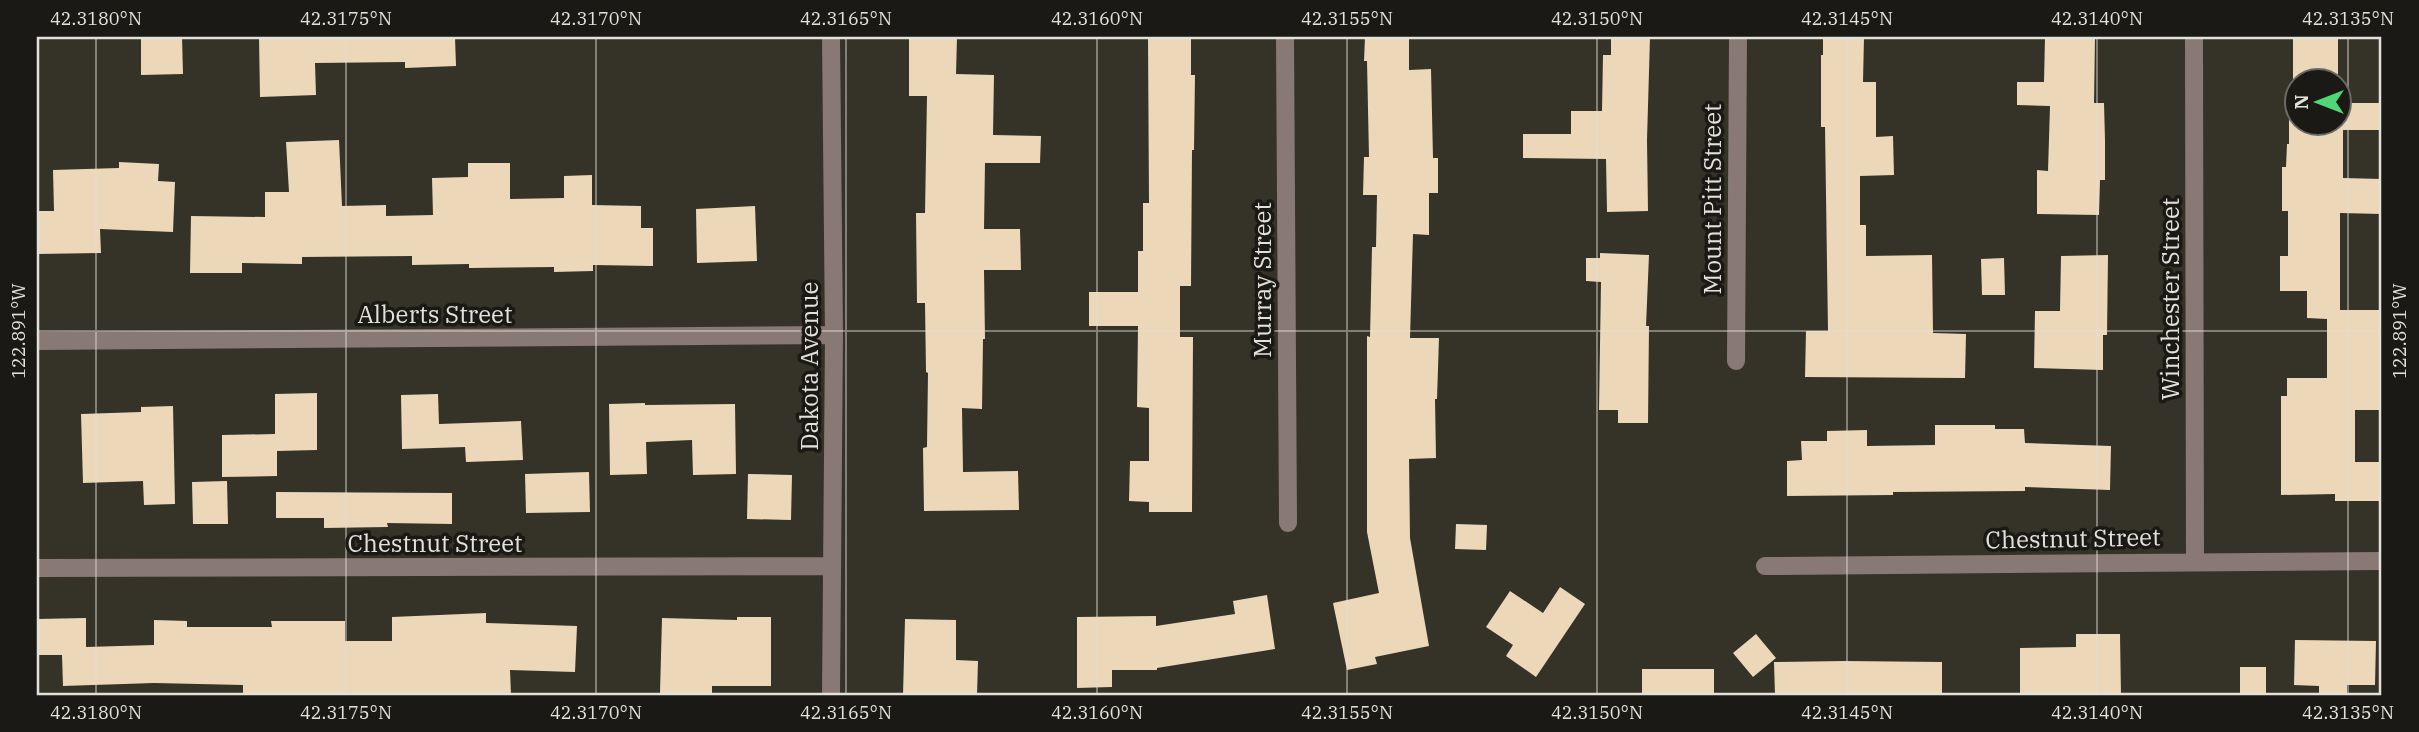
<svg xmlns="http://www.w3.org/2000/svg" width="2419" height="732" font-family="'IBM Plex Serif',serif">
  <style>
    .building { fill: #ecd8b8 }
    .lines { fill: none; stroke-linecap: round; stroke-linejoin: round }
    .minor { stroke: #897974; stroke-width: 18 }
    .ticks { fill: none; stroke: #e2e1da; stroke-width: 2; stroke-opacity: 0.45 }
    .labels { text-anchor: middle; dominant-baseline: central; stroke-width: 7; stroke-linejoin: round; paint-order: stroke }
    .street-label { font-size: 24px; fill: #e2e1da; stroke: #1b1915 }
    .neatline { fill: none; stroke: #e2e1da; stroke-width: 2.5 }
    .ticks-label { font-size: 18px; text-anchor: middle; fill: #e2e1da }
  </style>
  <rect width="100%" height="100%" fill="#353228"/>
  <path class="building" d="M141,37h41l1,37 -42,1z
    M259,37h196l1,29 -51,2v-6l-90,1 1,32 -56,2z
    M909,37h48l-1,37 38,1 -1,60 48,1 -1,27h-55l-1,66h36l1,41h-37l1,69h-2l-1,70 -20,-1 1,64 55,-1 1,39 -95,1 -1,-63 4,-1 1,-74 -2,-1 -1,-69h-8l-1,-90h9l2,-117h-18z
    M1148,37h43v38h4l-1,75h-2l-1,136h-11v51h13l-1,175h-43v-10l-20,-1 1,-40h19v-53l-12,-1 1,-81h-49v-34h49v-41h5v-48h6z
    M1365,37h44v33l22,-1 2,89h5v35h-9v42l-16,-1 -3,104h29l-2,61h-2l1,59 -27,1 1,79 19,108 -54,11 2,7 -30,6 -14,-67 46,-10 -12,-61v-196l3,1 2,-90h4l1,-52h-14l1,-38h5l-2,-96h-3z
    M1611,37h39l-3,103 1,71 -41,1 -1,-53 -83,-1v-24h48v-23h31l1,-56h8z
    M1823,37h41l-1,45h13v55l17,-1 1,39 -34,1v49h6v31l66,-1 1,78 33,1 -1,44 -160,-1 1,-46h22l-3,-204h-4v-72h2z
    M2045,37h50l-1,66h10l1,37v40h-5l-1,35 -62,-1v-44l11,1 2,-65 -33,-1v-23h27z
    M2293,37h45v43h-41v42h42v-19h43v27h-39v48l39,1v35l-42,-1v97h42v100h-27v52h27v39h-47v-7l-54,1v-99h6v-18h40v-59l-20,-1v-27h-27v-35h8v-45h-6v-44h4l1,-23h2v-40h4z
    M339,140l3,66 44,-1v11l47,-1 -1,-37 36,-1v-14h42v36l54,-1v-22l28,-1v30l49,1v22h12v38l-60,-1v6l-39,1v-5l-85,1v-4l-57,1v-9l-110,1v7l-60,-1v10h-52l1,-57 74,1v-25h24l-3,-50z
    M119,162l40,2 -1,17 17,1 -2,50 -73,-3 1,24 -64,1v-43h17l-1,-41 66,-2z
    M755,206l2,55 -60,2 -1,-54z
    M1600,253l49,2 -3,71h3l-1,97h-30v-13h-19l2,-128 -15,-1v-23h14z
    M2108,255l-1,80h-4v35l-69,-2 1,-57h25l1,-55z
    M2004,258l1,37h-23l-1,-36z
    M317,393v57l-40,1v25l-55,1v-42l53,-1v-40z
    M438,394l1,30 82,-3 2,39 -57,2 -1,-15 -63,2 -1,-54z
    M645,403v2l90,-1 1,70 -43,1 -1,-35 -46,2 1,32 -37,1 -1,-71z
    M173,406l2,98 -31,1 -1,-24 -60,2 -2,-69 60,-2v-5z
    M1935,425h60v4h29l1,14 86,3 -1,44 -85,-3v4l-132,1v3l-106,1v-35l15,-1 -1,-19h26v-10l40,-1v16l68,-1z
    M589,472l1,40 -64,1 -1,-39z
    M748,474l44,1 -1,45 -44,-1z
    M227,481l1,43h-35l-1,-42z
    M276,492l176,1v31l-65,-1 1,4 -64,1v-10h-48z
    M1456,524l31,1 -1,25 -31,-1z
    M1560,587l25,17 -49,73 -30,-21 7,-11 -27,-18 24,-36 33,22z
    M1267,595l8,54 -118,19v2h-45v17l-35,1v-71l79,-1v10l79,-12 -2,-13z
    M486,613v10l91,3 -2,46 -65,-2 1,25h-268v-10l-89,-2 -91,3 -1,-31h-25v-36l49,-1v29l68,-2v-25l33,1v6h85l-1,-6h74v20h47v-24z
    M737,617h34v69h-59v8l-52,-1 2,-75 75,2z
    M905,619l51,1v40l22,1 -1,34h-74z
    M1756,634l20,24 -23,19 -20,-24z
    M2076,634h44l1,61h-101v-47l56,-1z
    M2295,640l81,1 -1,44h-28v10h-28v-9l-25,-1z
    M1844,661l98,1v33h-167l-1,-33z
    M2240,667h26v28h-26z
    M1642,669h72v26h-72z"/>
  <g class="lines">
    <path class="minor" d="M831,37l3,298 -3,360
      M1285,37l3,486
      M2194,37l1,525
      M37,341l797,-6
      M1736,361l2,-324
      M1765,566l617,-5
      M37,568l795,-2"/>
  </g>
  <path class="ticks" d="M96,37v658M346,37v658M596,37v658M846,37v658M1097,37v658M1347,37v658M1597,37v658M1847,37v658M2097,37v658M2348,37v658M37,331h2345"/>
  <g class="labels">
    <g class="street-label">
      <text transform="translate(1712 199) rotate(-90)">Mount Pitt Street</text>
      <text transform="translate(1262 280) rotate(-90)">Murray Street</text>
      <text transform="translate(2170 299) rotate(-90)">Winchester Street</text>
      <text x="435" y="314">Alberts Street</text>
      <text transform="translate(809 366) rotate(-90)">Dakota Avenue</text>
      <text transform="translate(2073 538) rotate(-1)">Chestnut Street</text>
      <text x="435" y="543">Chestnut Street</text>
    </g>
  </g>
  <rect width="2419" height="732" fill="none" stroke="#1b1915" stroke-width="77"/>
  <g transform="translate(2318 102) rotate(270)"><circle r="33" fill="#1b1915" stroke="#6b6964" stroke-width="2"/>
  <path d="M0-5L12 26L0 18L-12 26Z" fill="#4fd675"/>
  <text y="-10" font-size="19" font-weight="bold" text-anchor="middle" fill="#e2e1da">N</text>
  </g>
  <rect x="38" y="38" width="2342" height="656" class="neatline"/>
  <g class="ticks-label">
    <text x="96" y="25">42.3180°N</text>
    <text x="346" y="25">42.3175°N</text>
    <text x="596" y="25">42.3170°N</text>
    <text x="846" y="25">42.3165°N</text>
    <text x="1097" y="25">42.3160°N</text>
    <text x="1347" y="25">42.3155°N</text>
    <text x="1597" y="25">42.3150°N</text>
    <text x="1847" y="25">42.3145°N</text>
    <text x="2097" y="25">42.3140°N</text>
    <text x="2348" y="25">42.3135°N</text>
    <text transform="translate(2400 331) rotate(-90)" y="6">122.891°W</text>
    <text transform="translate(19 331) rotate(-90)" y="6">122.891°W</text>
    <text x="96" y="719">42.3180°N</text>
    <text x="346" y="719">42.3175°N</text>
    <text x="596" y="719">42.3170°N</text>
    <text x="846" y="719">42.3165°N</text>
    <text x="1097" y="719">42.3160°N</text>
    <text x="1347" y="719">42.3155°N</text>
    <text x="1597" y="719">42.3150°N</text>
    <text x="1847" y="719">42.3145°N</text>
    <text x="2097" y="719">42.3140°N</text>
    <text x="2348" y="719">42.3135°N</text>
  </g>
</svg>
